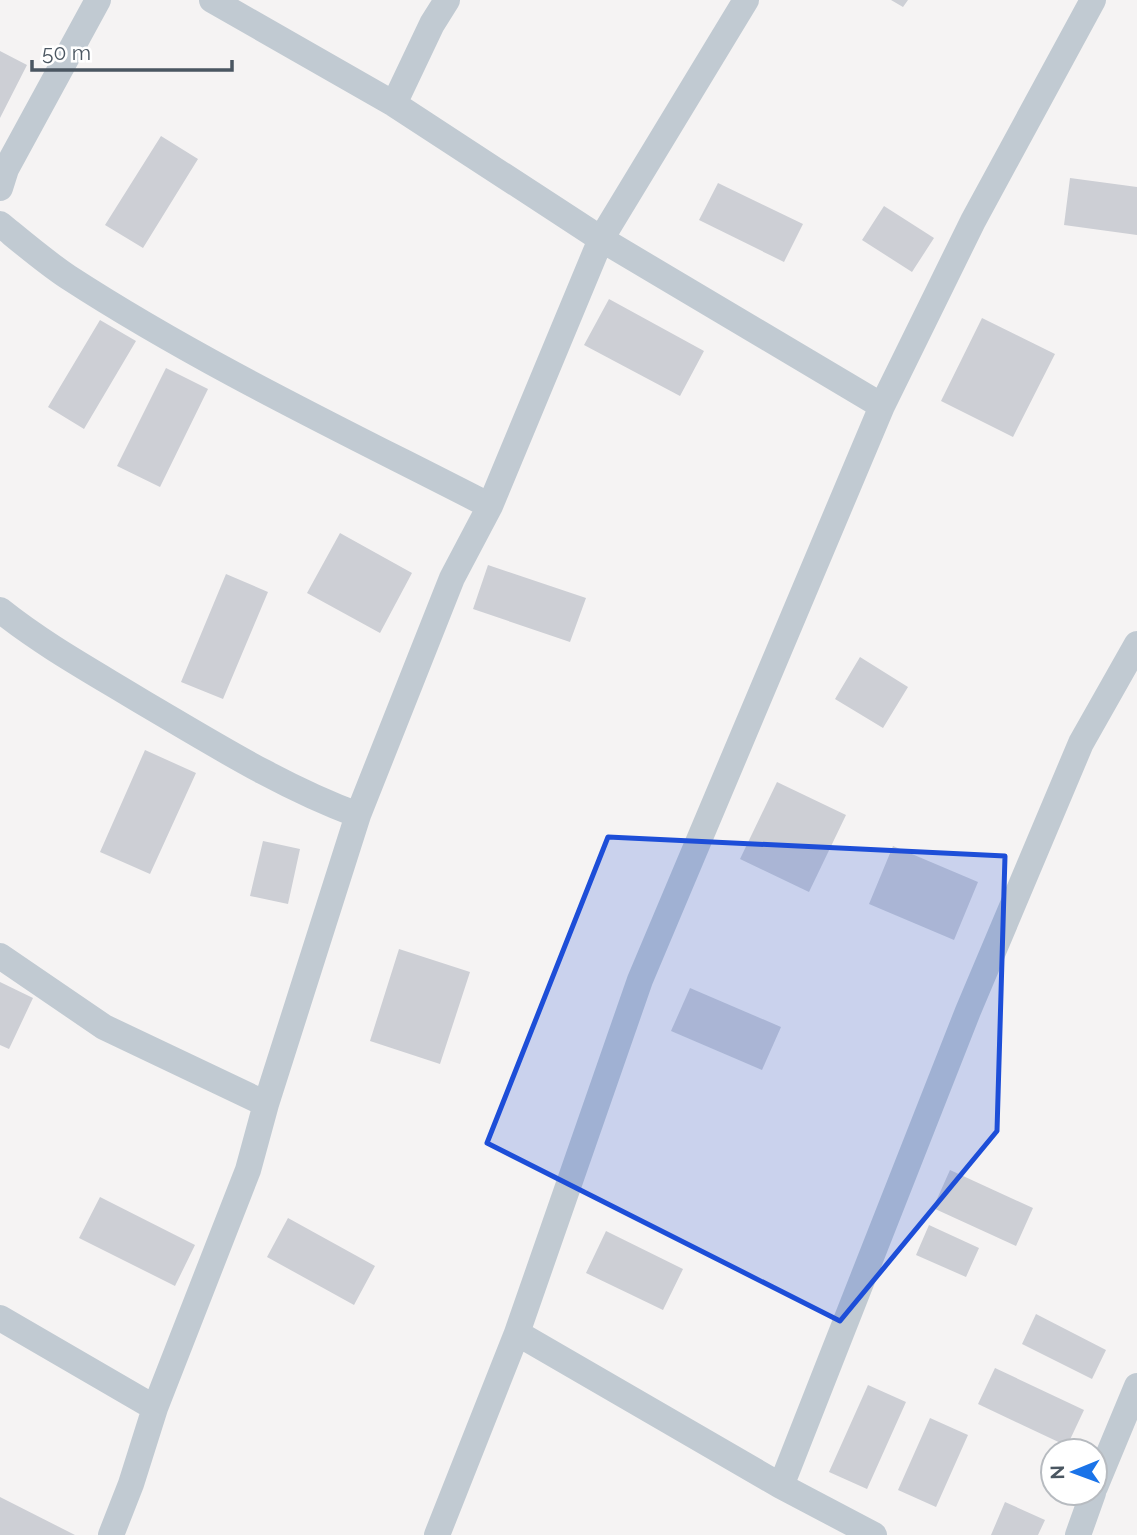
<svg xmlns="http://www.w3.org/2000/svg" width="1137" height="1535" font-family="Raleway,sans-serif">
  <style>
    .building { fill: #cdcfd5 }
    .lines { fill: none; stroke-linecap: round; stroke-linejoin: round }
    .minor { stroke: #c1cad2; stroke-width: 26 }
    .marked { fill: #1d4ed8; fill-opacity: 0.2; stroke: #1d4ed8; stroke-width: 5; stroke-linejoin: round }
  </style>
  <rect width="100%" height="100%" fill="#f5f3f3"/>
  <path class="building" d="M891,0h17l-5,7z
    M0,51l27,14 -27,53z
    M161,136l37,23 -55,89 -38,-23z
    M1070,178l67,9v48l-73,-10z
    M718,183l85,41 -19,38 -85,-42z
    M884,206l50,32 -22,34 -50,-32z
    M609,299l95,52 -24,45 -96,-51z
    M982,318l73,36 -42,83 -72,-36z
    M100,320l36,21 -52,88 -36,-22z
    M166,368l42,21 -48,98 -43,-21z
    M340,533l72,40 -32,60 -73,-40z
    M488,565l98,33 -16,44 -97,-33z
    M226,574l42,18 -45,107 -42,-17z
    M860,657l48,30 -25,41 -48,-29z
    M145,750l51,23 -46,101 -50,-22z
    M777,782l69,33 -37,77 -69,-33z
    M263,841l37,8 -12,55 -38,-8z
    M893,846l85,36 -24,58 -85,-36z
    M399,949l71,23 -30,92 -70,-23z
    M0,982l33,16 -24,51 -9,-4z
    M690,988l91,39 -19,43 -91,-39z
    M950,1170l83,38 -17,38 -83,-38z
    M100,1197l95,48 -20,41 -96,-48z
    M288,1218l87,48 -21,39 -87,-48z
    M929,1225l50,23 -13,29 -50,-22z
    M606,1231l77,38 -20,41 -77,-37z
    M1036,1314l70,36 -14,29 -70,-35z
    M995,1368l89,42 -17,36 -89,-42z
    M868,1385l38,17 -39,87 -38,-17z
    M930,1418l38,17 -32,72 -38,-17z
    M0,1497l75,38h-75z
    M1005,1502l40,18 -7,15h-47z"/>
  <g class="lines">
    <path class="minor" d="M212,0l182,104 207,135 281,167
      M394,104l38,-80 15,-24
      M0,188l6,-19 92,-169
      M0,224c22,18 44,37 68,53 134,87 280,156 422,229
      M0,610c45,36 95,63 144,93 70,41 138,84 214,112
      M0,956l104,71 162,77
      M0,1318l155,90
      M517,1333l264,153 93,49
      M781,1486l187,-475 113,-268 56,-99
      M1095,1487l42,-101
      M111,1535l20,-51 24,-76 93,-238 18,-66 92,-289 94,-237 38,-72 111,-267 145,-239
      M437,1535l80,-202 123,-353 242,-574 91,-185 120,-221
      M1078,1535l15,-42"/>
  </g>
  <path class="marked" d="M608,837l397,19 -8,275 -157,190 -353,-178z"/>
  <g transform="translate(1074 1472) rotate(269)"><circle r="33" fill="#ffffff" stroke="#b7bbc0" stroke-width="2"/>
  <path d="M0-5L12 26L0 18L-12 26Z" fill="#1a73e8"/>
  <text y="-10" font-size="19" font-weight="bold" text-anchor="middle" fill="#4a5661">N</text>
  </g>
  <path d="M32 60v10h200v-10" fill="none" stroke="#4a5661" stroke-width="3.5"/>
  <text x="42" y="60" font-size="21" fill="#4a5661" stroke="#ffffff" stroke-width="5" paint-order="stroke">50 m</text>
</svg>
